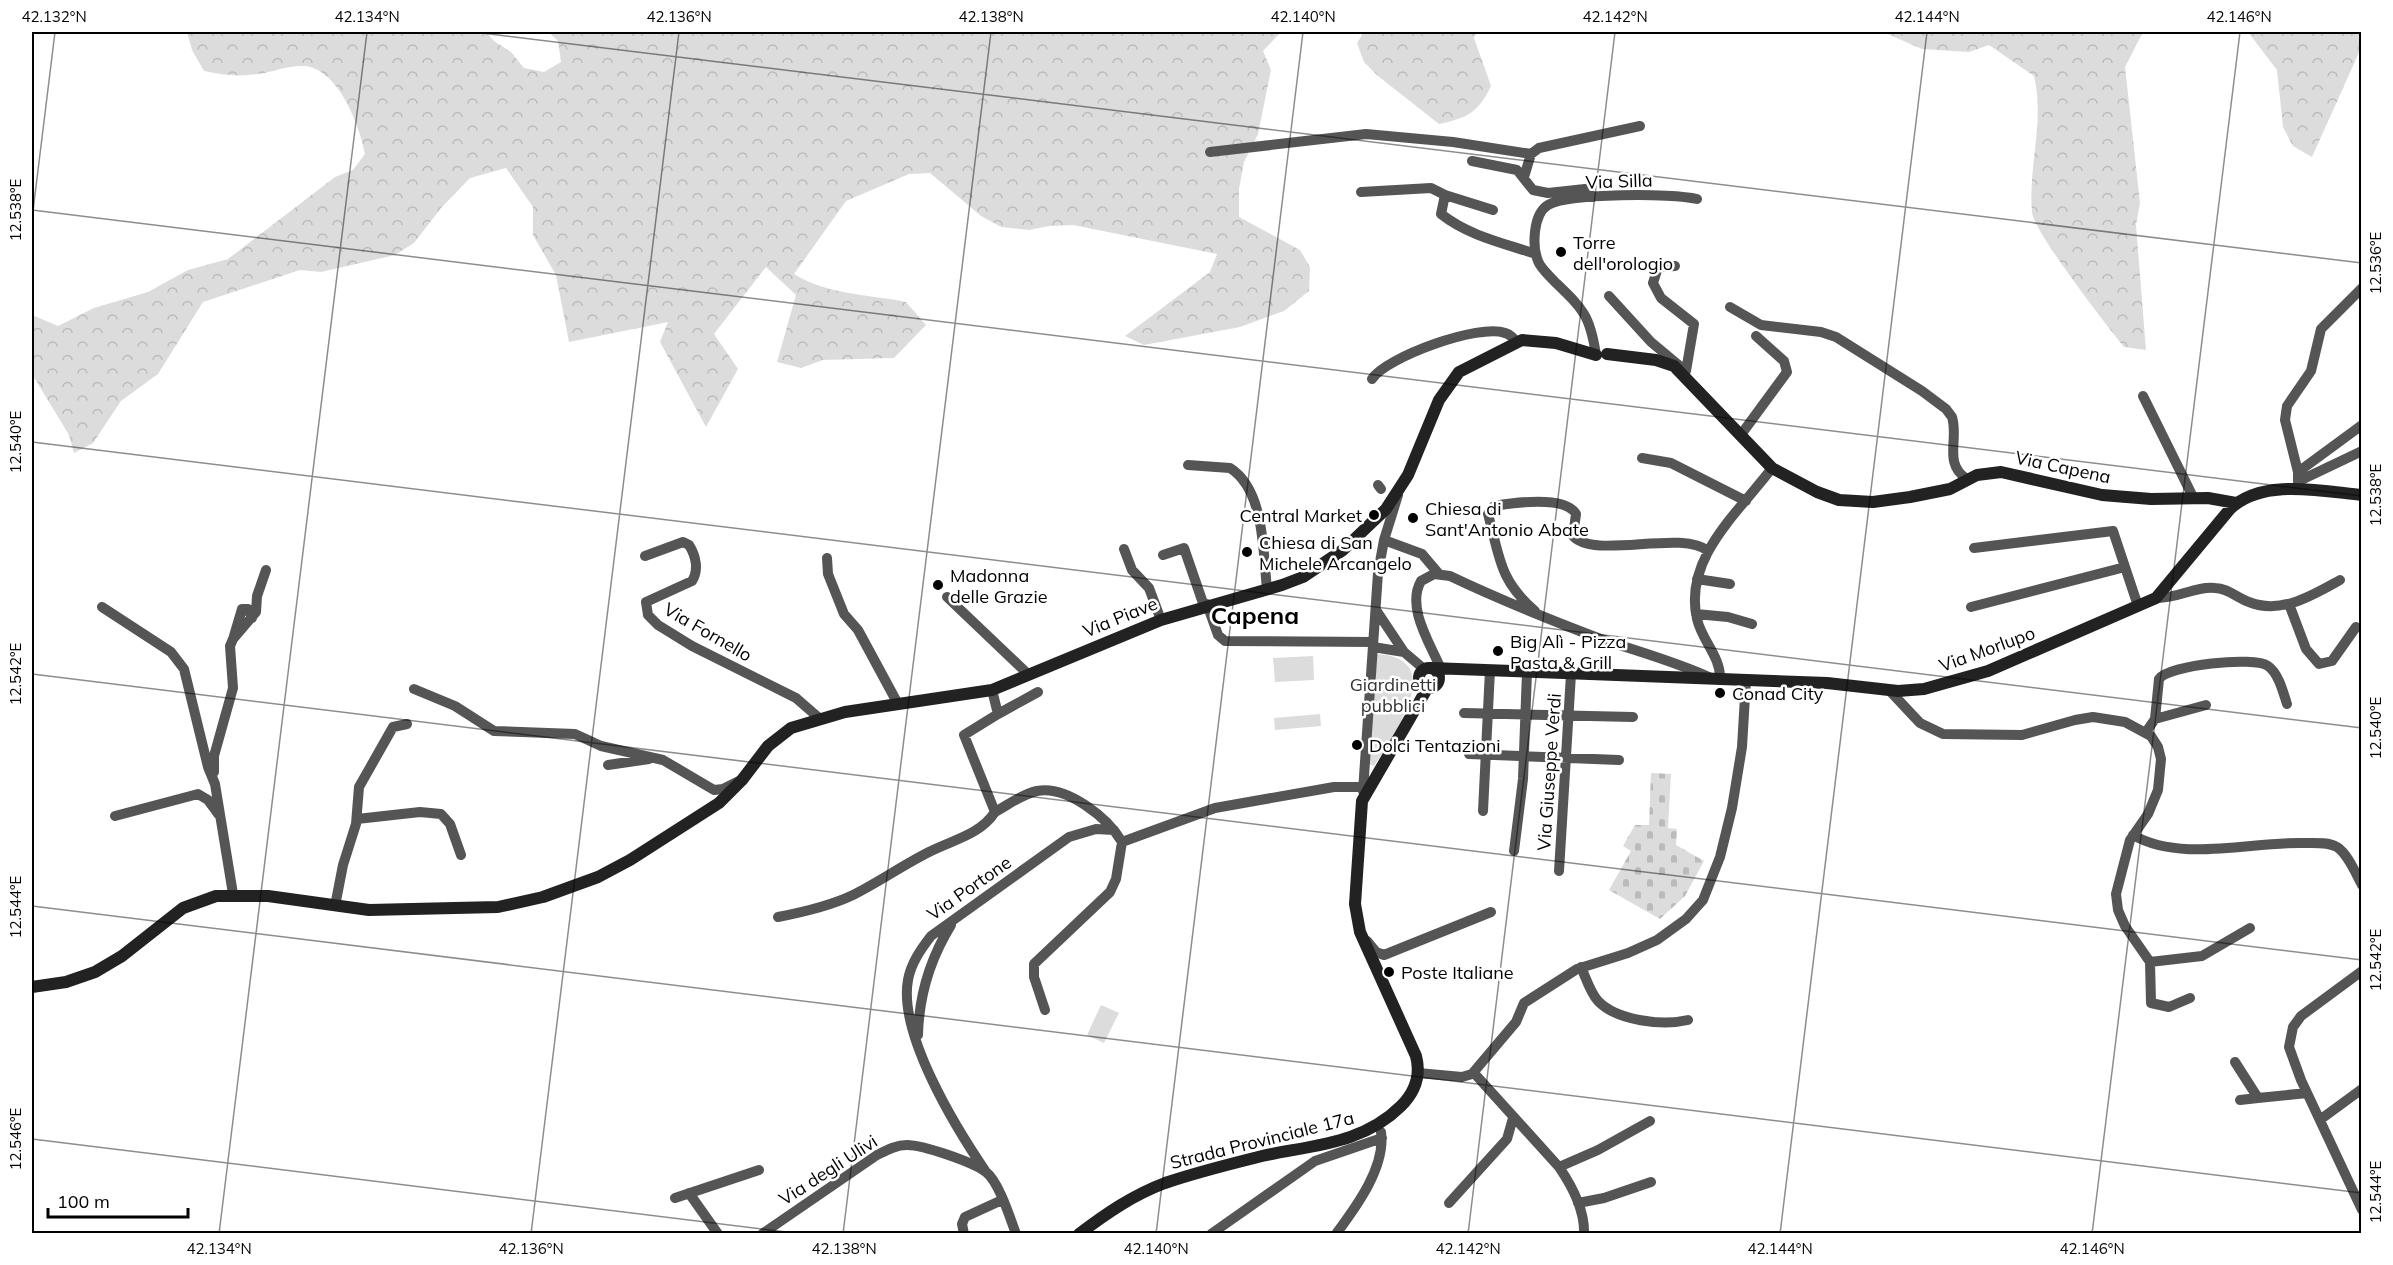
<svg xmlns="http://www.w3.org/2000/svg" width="2393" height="1265" font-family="Mulish,sans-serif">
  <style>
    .green { fill: #dcdcdc }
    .forest { fill: url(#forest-crowns) }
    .cemetery { fill: url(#cemetery-stones) }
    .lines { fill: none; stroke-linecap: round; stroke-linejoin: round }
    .street { stroke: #555; stroke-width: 10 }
    .secondary { stroke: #222; stroke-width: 12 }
    .ticks { fill: none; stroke: #000; stroke-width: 1.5; stroke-opacity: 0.45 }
    .poi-dot { fill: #000; stroke: #fff; stroke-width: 2 }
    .labels { text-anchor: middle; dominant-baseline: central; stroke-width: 5; stroke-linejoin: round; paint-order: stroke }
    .street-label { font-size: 18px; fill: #000; stroke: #fff }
    .poi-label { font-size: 18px; fill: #000; stroke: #fff; text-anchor: start }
    .park-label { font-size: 18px; fill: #333; stroke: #fff }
    .district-label { font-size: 24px; font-weight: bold; fill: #000; stroke: #fff }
    .neatline { fill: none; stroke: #000; stroke-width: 2 }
    .ticks-label { font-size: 15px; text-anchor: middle; fill: #000 }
  </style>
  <defs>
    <pattern id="forest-crowns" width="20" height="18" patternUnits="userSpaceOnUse" patternTransform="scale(1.5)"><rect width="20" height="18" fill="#dcdcdc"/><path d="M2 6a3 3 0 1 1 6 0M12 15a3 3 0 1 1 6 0" fill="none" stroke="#bbb"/></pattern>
    <pattern id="cemetery-stones" width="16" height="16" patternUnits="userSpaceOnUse" patternTransform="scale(1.5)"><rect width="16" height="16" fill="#dcdcdc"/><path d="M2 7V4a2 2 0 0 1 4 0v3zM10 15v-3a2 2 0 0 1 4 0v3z" fill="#bbb"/></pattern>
  </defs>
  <rect width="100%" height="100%" fill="#fff"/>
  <path class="green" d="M1377,654c73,4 15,83 -3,112l-5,-2z
    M1313,656l1,24 -39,2 -2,-24z
    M1320,714l1,12 -46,4 -1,-12z
    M1101,1005l18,8 -15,30 -17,-8z"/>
  <path class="forest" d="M187,32h299l8,9 17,11 13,16 20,4 17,-10 -3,-21 -9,-9h732l-18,19 8,19 -13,64 -14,28 -5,27v28l61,33 10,17 -1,24 -25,20 -44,16 -96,18 -19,-9 85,-64 7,-18 -144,-29 -24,1 -20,4 -28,-3 -20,-11 -51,-43 -21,1 -63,27 -52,73c34,21 73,20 112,28l20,23 -32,33 -71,2 -22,8 -24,-6 19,-67 -30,-28 -52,67 24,35 -32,58 -46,-85 8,-20 -99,20 -13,-67 -23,-40v-28l-27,-39 -36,10 -29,30 -27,35 -19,12 -74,17 -21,-2 -97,32 -45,72 -37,27 -28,42 -19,10 -5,-18 -37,-61v-59l26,11 36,-18 54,-16 40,-22 40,-11 107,-82 18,-7 12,-16c-5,-28 -27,-86 -61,-88 -15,-1 -31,6 -46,8 -19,3 -36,1 -54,-3l-12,-21z
    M1364,32h113l-3,6 17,48c-13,27 -24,32 -52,38l-61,-48 -14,-14 -7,-19z
    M1883,32h260l-18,35 15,136 -4,22 10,125 -22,-3c-16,-20 -91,-116 -92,-135 -4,-46 13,-91 2,-136l-45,-31 -20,7 -47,-3z
    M2248,32h113v16l-49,109 -19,-11 -10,-19 -6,-57z"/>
  <path class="cemetery" d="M1651,773l20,1 -3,54 9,1 -1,16 28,16 -19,35 -25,23 -51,-29 22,-39 -8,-5 12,-21h14z"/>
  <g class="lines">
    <path class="street" d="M1210,152l156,-18 87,8 78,12
      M1472,161l45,9 16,20 15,3 37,-4 8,8
      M1524,177l7,-23 8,-6 101,-22
      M1361,192l70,-4 14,7
      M1493,210l-48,-15 -4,19c28,22 62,29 95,40
      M1675,266l-17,1 -5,16 8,15 33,26 -8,47
      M1609,296l42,46 30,25
      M1730,307l31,18 60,7 15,5 86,54 24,18 6,8c7,22 -9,47 15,62
      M1596,355c-6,-40 -13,-46 -41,-73 -6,-7 -14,-13 -17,-21 -6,-15 -5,-47 10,-56 20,-12 125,-12 149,-6
      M1372,379c14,-22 108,-56 133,-46 5,1 8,5 11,8
      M2143,396l51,103
      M1740,436l47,-64 -3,-11 -28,-25
      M1642,458l29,5 75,38
      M1188,465l42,3c35,22 33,85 37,121
      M2298,472l-13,-52 2,-14 24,-35 10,-42 41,-41
      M2299,481l63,-30
      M1378,485l3,4
      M2298,490v-18l64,-47
      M1384,540l38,14 17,20
      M1974,548l139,-17 12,36
      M1124,549l8,21 17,18 12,32
      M1163,555l21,-7 20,58
      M645,556l38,-14 6,3c7,11 10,25 3,36l-46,21 2,13 10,10 34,21 104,52 23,20
      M827,558l1,16 16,40 14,16 40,74
      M1697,579l33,5
      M947,597l82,78
      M2156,598c21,1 39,-12 59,-10 13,0 22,10 34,14 32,13 64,-7 91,-22
      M1207,604l11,31 7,6 148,1
      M2289,604l17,45 13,15 13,-3 24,-34
      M102,607l69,45 13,17 24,98 7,17 18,110
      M1971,607l154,-40 13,39
      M1376,610l28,42 20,17
      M1535,611c-36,-31 -35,-53 -47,-97l6,-8c18,-3 71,-11 82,8l-3,22c21,24 109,-7 135,15
      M1696,614l32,3 24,7
      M234,636l8,-27h6l4,9
      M1373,647l31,5
      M1440,667c-10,-24 -34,-60 -19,-86l13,-7 16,2c48,23 98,43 148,62 38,13 76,23 113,40
      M1720,679c1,-22 -18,-38 -23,-60 -14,-61 42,-107 75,-151
      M414,689l41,17 39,25 81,3 26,12 62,14 51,30 9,-1 16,-8
      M1889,690l31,33 23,11 79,1 53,-15 18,-3 32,5 26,14 7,11 3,12 -3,31 -10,24 -18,26 -14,54 2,16 7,16 25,36 1,41 18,4 21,-9
      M1464,713l169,4
      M998,714l40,-22
      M2155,719l51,-14
      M2146,732l9,-13 4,-40c9,-14 95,-23 109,-13 11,8 15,26 19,38
      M1469,754l150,6
      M608,765l41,-6
      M214,772v-16l19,-68 -3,-42 3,-7 23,-27 1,-16 9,-26
      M1363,791l15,-218 6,-33 14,-45
      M1483,811l7,-141
      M995,812c13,-7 27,-18 42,-21 30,-6 71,27 85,51l93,-34 119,-21h29
      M115,816l83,-22 10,6 11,15
      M357,819l63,-7 21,2 9,10 11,31
      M2133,835c48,28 120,6 172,8 10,0 23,-1 32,4 11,7 19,27 25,38
      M1514,851l9,-72 4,-107
      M1559,871l12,-197
      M335,906l8,-41 13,-41 3,-37 34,-60 14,-3
      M778,917c26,-5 52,-11 75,-22 26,-13 50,-30 76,-43 23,-12 51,-17 66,-40l-31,-77 34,-21 -6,-24
      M1367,941l9,11 8,3 107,-43
      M2150,962l52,-6 48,-28
      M1581,967c5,11 9,25 17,34 19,20 65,25 90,19
      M2362,971l-61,45 -8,11 -4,20 12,33 61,130
      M1045,1010l-11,-33v-13l76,-72 6,-13 6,-37
      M918,1035c1,-40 12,-76 33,-110
      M2235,1062l23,36 49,-5
      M1418,1073l44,4 10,-3 44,-52 8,-19 53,-34 51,-16 29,-13 29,-21 17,-19 17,-43 12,-49 10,-61 4,-67
      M1474,1073l85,94 39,-17 52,-29
      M2240,1100l18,-2
      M2321,1119l41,-30
      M1559,1167c13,19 26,43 25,67
      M986,1172c-30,-44 -88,-138 -78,-192 3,-17 13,-31 23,-44l138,-99 27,-8 18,1
      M689,1193l29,41
      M675,1198l84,-28
      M1449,1203l58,-64 6,-21
      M1578,1203l26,-5 47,-16
      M762,1234l115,-79c10,-5 19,-10 30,-10 16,0 66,17 79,27 13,10 24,46 30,62
      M964,1234l-2,-10 3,-7 37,-17
      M1211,1234l104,-73 67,-23
      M1336,1234c20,-27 50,-67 45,-102"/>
    <path class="secondary" d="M1607,354l49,6 18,6 98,102 45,24 22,8 34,2 37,-5 40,-8 27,-14 24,-3 101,23 49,4 57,-1 28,5
      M1431,668l396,15 71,8 26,-2 64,-18 168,-73 74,-89c32,-31 91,-18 132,-14
      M1419 678a10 10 0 1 1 20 0a10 10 0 1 1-20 0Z
      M32,987l34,-5 29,-10 27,-16 61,-48 33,-12h52l101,14 129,-3 45,-10 55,-20 32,-17 89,-57 23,-23 26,-34 23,-18 54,-16 147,-22 169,-70 121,-35 21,-8 40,-27 43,-41 22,-34 31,-75 20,-28 63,-32 34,3 40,12
      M1079,1234c28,-21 54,-39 86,-51 32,-11 65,-19 97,-27 51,-11 101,-12 139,-50 14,-14 20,-31 15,-50l-56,-124 -5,-28 7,-103 66,-114"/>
  </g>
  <path class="ticks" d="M474,32l1888,231M32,210l2330,286M32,219l23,-187M32,442l2330,286M32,674l2330,286M32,906l2330,287M32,1139l771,95M219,1234l148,-1202M531,1234l148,-1202M843,1234l148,-1202M1156,1234l147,-1202M1468,1234l147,-1202M1780,1234l147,-1202M2092,1234l148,-1202"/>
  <g class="poi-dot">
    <circle cx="1561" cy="252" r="6"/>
    <circle cx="1374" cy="515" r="6"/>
    <circle cx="1413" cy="518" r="6"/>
    <circle cx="1247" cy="552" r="6"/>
    <circle cx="938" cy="585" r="6"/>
    <circle cx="1498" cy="651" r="6"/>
    <circle cx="1720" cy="693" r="6"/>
    <circle cx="1357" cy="745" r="6"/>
    <circle cx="1389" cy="972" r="6"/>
  </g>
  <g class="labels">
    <g class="street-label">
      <text transform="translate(1619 181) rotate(-2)">Via Silla</text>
      <text transform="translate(2063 467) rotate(12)">Via Capena</text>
      <text transform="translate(1120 617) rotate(-22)">Via Piave</text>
      <text transform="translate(708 632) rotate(30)">Via Fornello</text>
      <text transform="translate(1987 649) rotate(-20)">Via Morlupo</text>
      <text transform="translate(1549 772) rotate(-86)">Via Giuseppe Verdi</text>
      <text transform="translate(969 888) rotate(-35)">Via Portone</text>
      <text transform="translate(1262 1140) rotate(-14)">Strada Provinciale 17a</text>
      <text transform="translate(828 1170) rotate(-33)">Via degli Ulivi</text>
    </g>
    <g class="poi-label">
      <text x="1573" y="242">Torre<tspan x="1573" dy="21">dell'orologio</tspan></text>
      <text x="1425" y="508">Chiesa di<tspan x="1425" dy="21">Sant'Antonio Abate</tspan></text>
      <text x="1362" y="515" text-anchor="end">Central Market</text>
      <text x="1259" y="542">Chiesa di San<tspan x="1259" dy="21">Michele Arcangelo</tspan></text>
      <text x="950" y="575">Madonna<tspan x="950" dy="21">delle Grazie</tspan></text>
      <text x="1510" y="641">Big Alì - Pizza<tspan x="1510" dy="21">Pasta &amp; Grill</tspan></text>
      <text x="1732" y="693">Conad City</text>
      <text x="1369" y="745">Dolci Tentazioni</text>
      <text x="1401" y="972">Poste Italiane</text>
    </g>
    <g class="park-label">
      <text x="1393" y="684">Giardinetti<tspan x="1393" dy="21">pubblici</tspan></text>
    </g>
    <g class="district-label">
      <text x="1255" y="615">Capena</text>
    </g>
  </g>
  <rect width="2393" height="1265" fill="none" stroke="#ffffff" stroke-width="66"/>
  <path d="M48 1208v9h140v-9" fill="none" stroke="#000000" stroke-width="3"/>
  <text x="57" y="1208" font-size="18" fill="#000000" stroke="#ffffff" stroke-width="4.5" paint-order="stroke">100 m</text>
  <rect x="33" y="33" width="2327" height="1199" class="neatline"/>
  <g class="ticks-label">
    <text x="54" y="22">42.132°N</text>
    <text x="367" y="22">42.134°N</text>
    <text x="679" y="22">42.136°N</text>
    <text x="991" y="22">42.138°N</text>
    <text x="1303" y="22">42.140°N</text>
    <text x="1615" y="22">42.142°N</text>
    <text x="1927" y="22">42.144°N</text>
    <text x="2239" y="22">42.146°N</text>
    <text transform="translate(16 210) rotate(-90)" y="5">12.538°E</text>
    <text transform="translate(2376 263) rotate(-90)" y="5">12.536°E</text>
    <text transform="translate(16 442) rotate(-90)" y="5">12.540°E</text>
    <text transform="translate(2376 495) rotate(-90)" y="5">12.538°E</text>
    <text transform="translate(16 674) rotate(-90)" y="5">12.542°E</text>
    <text transform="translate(2376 728) rotate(-90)" y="5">12.540°E</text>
    <text transform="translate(16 907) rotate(-90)" y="5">12.544°E</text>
    <text transform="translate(2376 960) rotate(-90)" y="5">12.542°E</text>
    <text transform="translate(16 1139) rotate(-90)" y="5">12.546°E</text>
    <text transform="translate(2376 1192) rotate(-90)" y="5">12.544°E</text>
    <text x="219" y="1254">42.134°N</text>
    <text x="531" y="1254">42.136°N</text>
    <text x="844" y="1254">42.138°N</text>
    <text x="1156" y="1254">42.140°N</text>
    <text x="1468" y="1254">42.142°N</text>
    <text x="1780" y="1254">42.144°N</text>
    <text x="2092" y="1254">42.146°N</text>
  </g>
</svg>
